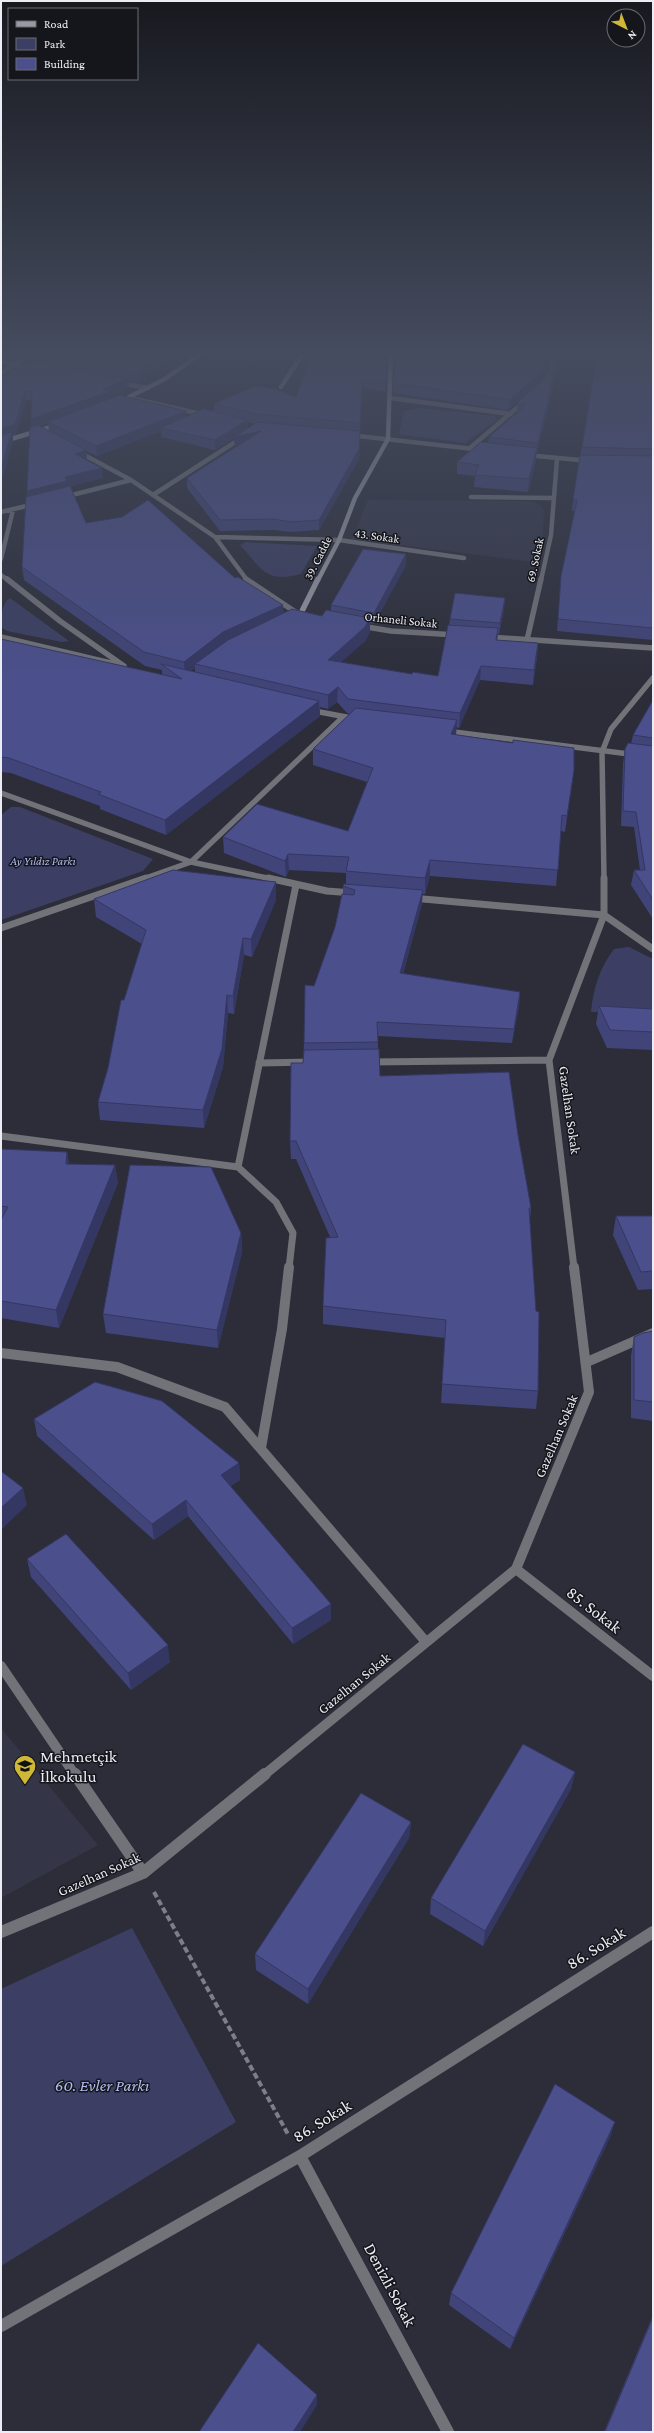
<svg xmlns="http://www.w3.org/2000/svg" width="654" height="2433" font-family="'Crimson Pro',serif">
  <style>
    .built { fill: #343647 }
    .green { fill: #3c3f63 }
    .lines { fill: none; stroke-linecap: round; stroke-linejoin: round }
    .path { stroke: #7d7e89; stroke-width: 4; stroke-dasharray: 6 3; stroke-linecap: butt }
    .street-far4 { stroke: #727379; stroke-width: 4.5 }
    .street-far3 { stroke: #727379; stroke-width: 5.5 }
    .street-far2 { stroke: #727379; stroke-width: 7 }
    .street-far1 { stroke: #727379; stroke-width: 10 }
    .street { stroke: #727379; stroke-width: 12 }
    .secondary-far1 { stroke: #989aa3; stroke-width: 4.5 }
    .secondary { stroke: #989aa3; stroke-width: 5.5 }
    .wall { fill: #404478; fill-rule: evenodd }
    .shaded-wall { fill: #343762 }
    .building { fill: #4b4f8c; stroke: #343762 }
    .labels { text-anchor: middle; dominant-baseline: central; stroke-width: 3; stroke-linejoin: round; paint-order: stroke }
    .far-street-label { font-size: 12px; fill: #ebecf4; stroke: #15161b }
    .far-park-label { font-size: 12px; font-style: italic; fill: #b3baf0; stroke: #15161b }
    .street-label { font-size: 14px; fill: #ebecf4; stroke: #15161b }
    .near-street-label { font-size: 17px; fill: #ebecf4; stroke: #15161b }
    .near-poi-label { font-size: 17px; fill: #ebecf4; stroke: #15161b; text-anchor: start }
    .near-park-label { font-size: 17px; font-style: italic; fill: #b3baf0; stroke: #15161b }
  </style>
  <rect width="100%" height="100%" fill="#2c2d39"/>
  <path class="built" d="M368,500l164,1 7,3 5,6 -1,26 -10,26 -181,-23z
    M1,1728l97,117 -97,53z"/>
  <path class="green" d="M419,408l76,8 2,4 -32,23 -66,-9 5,-23z
    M246,542l71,4 -16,28c-36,9 -38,-4 -61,-29z
    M10,598l59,43 -7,1 -55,-11 -6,-4c0,-9 0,-23 9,-29z
    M11,807h9l133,52 -10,12 -142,49v-105z
    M629,947l24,12v54l-62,-1c2,-23 9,-45 23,-63z
    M132,1928l104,194 -235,144v-277z"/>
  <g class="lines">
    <path class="path" d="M154,1892l135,244"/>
    <path class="street-far4" d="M1,362l31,6
      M552,365l5,-8 -4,-7
      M1,373l35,-23
      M118,383l30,5
      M131,398l74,17
      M390,398l121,16
      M349,435l134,15
      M470,448l55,-47
      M77,451l54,29 84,57 32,43
      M526,455l64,6
      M153,495l90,-58
      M64,497l67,-17
      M471,497l83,1
      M1,512l34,-8
      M215,537l124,3 125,18
      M1,559l12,-49
      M1,575l7,5
      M541,580l10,-45 6,-76"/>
    <path class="street-far3" d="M7,579l53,42 64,45
      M246,579l54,36
      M361,626l30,5 66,4
      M1,637l114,27
      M488,637l165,11
      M527,640l14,-61
      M309,710l48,9
      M446,731l207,26
      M1,793l190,69 81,17
      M143,879l48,-17 152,-145
      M604,879l-2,-127 9,-23 42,-51"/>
    <path class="street-far2" d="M268,878l59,13 26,2
      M412,898l192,17 49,34
      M1,928l145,-50
      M370,1062l179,-2
      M259,1063l55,-1
      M1,1136l237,31 38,35 17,31 -4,35
      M238,1167l58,-282
      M574,1268l-25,-208 55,-145v-37"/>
    <path class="street-far1" d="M1,1353l116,14 108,40 201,235
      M587,1362l66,-29
      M261,1448l21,-119 7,-62
      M516,1569l137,107
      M1,1666l74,109
      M264,1775l252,-206 73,-177 -15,-125"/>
    <path class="street" d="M75,1774l68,99
      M1,1932l142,-59 122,-99
      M300,2156l148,276
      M1,2326l299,-170 353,-224"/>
    <path class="secondary-far1" d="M281,387l24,-37
      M121,401l44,-22 41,-29
      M1,442l57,-17
      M318,580l21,-40 16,-42 33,-59 3,-89"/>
    <path class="secondary" d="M300,615l18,-36"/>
  </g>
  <path class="wall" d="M1,350h181l-44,32 -10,-1 1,7 -20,9v2l78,17 27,-4v-8l82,-7 91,-47 -1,42 -24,-4 -3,71 -40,71 -28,2 -17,-2 -54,1 -33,-43v-10l49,-32 -1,1 -1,-9 -19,12 -54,-13v-6l-64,25 -11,-5 1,9h-1l17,18 -33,8 16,37 149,55 48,35 39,3 9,-5v-6l75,-40 -32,59 -4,-1v9l-5,9 -24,21 71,12 26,2 11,-51 1,-6 55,-21 -1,11 -5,25h-1l-1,6 41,3 -1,14 -4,28 -53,-5 -21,48 -3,-1v8l118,35 -2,15 -7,47 -4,-1 -5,55 -126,-10 -5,18h-3v10l-19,70 117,18 -1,14 -7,37 -134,-7v13l2,27 138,59 13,73 -1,12 8,171 -2,18 -95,-6 4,-65 -122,-14v-18l7,-69 -34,-78h-5l-1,-18 13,-78 1,-20 10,-57 21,-59 8,-33v-8l3,-2v-11l-57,-3 -3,7 -62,-24 -1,-16 125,-6 19,-49 -54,-17v-16l37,-35 -3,-1 -10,-11 -9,7 -8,-2v9l-154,119 -66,-26v-3l-89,-33 -10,-1v-133l161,36v-5l-17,-4 -121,-86 -2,-13 10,-140 -1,-8 1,-18 -6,-1 -10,34 -3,1v7l-12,-66 41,-12 -1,-3 -12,-2 -1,-8 -11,7 -16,-3zM247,422l5,1 3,1 -7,5zM48,423l1,8 -9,-5zM195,668v4l-4,-1z
    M395,350l158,7 -16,28 -29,25 -115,-17z
    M557,350h4l-1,5 -1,-1v8l-22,91h-1v7l-8,32 -54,-5 1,-11 -18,-2v-12l31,-19 1,-6 28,-24v-10l26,-23 16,-27z
    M574,350h16v3z
    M592,350h61v290l-96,-9 4,-55 14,-65h-3l1,-11 24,-145 -5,-1z
    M653,700v219l-22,-34 3,-15h6l-6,-43 -13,-1 2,-62 2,-15 6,-5 2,-9z
    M94,899l182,1 -24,57 -8,-2 -10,59 -6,-1 -5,54 -19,61 -104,-8 -2,-18 10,-34 34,-124 -46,-27z
    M599,1006l54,3v41l-46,-2 -11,-24z
    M1,1149l66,3 2,12 46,1 3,18 -59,145 -58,-10z
    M616,1216h37v73l-15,1 -25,-55z
    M241,1233l1,19 -24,96 -112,-15 -3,-19z
    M653,1331v90l-22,-3v-62l3,-19z
    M34,1419l205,44 1,17 -10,6 101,134 -38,24 -105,-128 -34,24 -117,-104z
    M27,1559l143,103 -39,28 -100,-113z
    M575,1772l-4,17 -88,157 -53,-32 1,-16z
    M411,1822l-2,16 -101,166 -52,-34 -1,-16z
    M611,2135l-101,214 -61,-44 2,-12z
    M653,2315v117h-49z"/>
  <path class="shaded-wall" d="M17,350h11v1l-11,7z
    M169,350h13l-44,32 -1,-9z
    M552,350h1v7l-16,28 -29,25 1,-10z
    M559,353v9l-22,91 1,-10z
    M128,379l1,9 -20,9v4l-61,21v1l-16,6 -1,-10z
    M25,391l1,9 -10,34 -3,1v7l-12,41v-54z
    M186,411l1,10 -26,7v3l-64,25 -1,-10z
    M247,420l1,10 13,1v9l-26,7 -1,-9 -19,12v-10z
    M360,431l-1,28 -40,71v-10z
    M537,448l-1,12 -8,32 1,-13z
    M86,450l1,10 -11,4 -1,-10z
    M102,468l1,10 -35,9 -40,14 -1,-10 38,-14z
    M406,554v11l-32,59v-11z
    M505,598l-1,11 -5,25 1,-11z
    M283,605l1,13 -89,46v4l-10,8 -1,-14 39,-30z
    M370,618v14l-5,9 -37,33v-14z
    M498,628l-1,14 -1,-2z
    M538,643l-1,14 -4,28 1,-15z
    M481,666l-1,14 -21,48 1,-15z
    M338,687l-1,15 -9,7v-14z
    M319,701l1,15 -154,119 -1,-15z
    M457,720l-1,16 -5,-2z
    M574,770l-2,15 -7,47 2,-16z
    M288,854l1,16 -3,7 -1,-16z
    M430,860v16l-5,18v-16z
    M276,882v18l-24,57 -1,-18z
    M423,890l-1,14 -23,84 1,-15z
    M243,938l1,17 -10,59 -1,-18z
    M520,992l-1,14 -7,37 2,-14z
    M227,995l1,18 -5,54 -19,61 -1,-18z
    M67,1152l3,18 -4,-6z
    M115,1165l3,18 -59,145 -3,-18z
    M241,1233l1,19 -24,96 -1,-18z
    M239,1463l1,17 -18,12 -1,-17z
    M23,1488l4,17 -26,25v-22z
    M186,1500l2,16 -34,24 -2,-16z
    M331,1604v16l-38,24 -1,-16z
    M168,1645l2,17 -39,28 -3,-17z
    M575,1772l-4,17 -88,157 2,-15z
    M411,1822l-2,16 -101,166v-15z
    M615,2122l-4,13 -101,214 4,-11z
    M317,2395v10l-17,27h-7z"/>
  <path class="building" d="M28,350h141l-32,23 -96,-17 6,-3z
    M313,350h74l-1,32 -24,-3 -2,44 -103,-9 -43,-10 41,-18 21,3 20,8z
    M395,350h157l-14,25 -29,25 -115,-17z
    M598,350h55v99l-71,-2z
    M559,353l-21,90 -49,-6 37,-32 -9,-2 26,-23z
    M30,362l98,17 -26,11 6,2 -77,27 1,-27 -7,-1 -10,33 -14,5v-53z
    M120,395l66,16 -90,35 -48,-24z
    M203,409l44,11 -32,20 -54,-12z
    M258,422l102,9 -1,18 -40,71 -28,2 -17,-3 -54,1 -33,-42 74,-47 -27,6z
    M38,425l48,25 -11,4 27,14 -37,9 2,4 -40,10 3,-64z
    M12,432l-11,36v-33z
    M481,442l56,6 -8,31 -54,-4 4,-10 -22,-3z
    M580,455l73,1v172l-95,-9 3,-43 16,-76h-4z
    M70,486l16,37 36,-6 26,-17 87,78 3,-1 45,28 -60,27 -39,30 -40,-10 -122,-85 4,-70z
    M363,549l43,5 -32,59 -43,-8z
    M455,593l50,5 -5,25 -50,-4z
    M292,609l30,7 4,-6 44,8 -5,9 -37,33 84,14 1,-2 25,4 10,-51 50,3 -2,12 42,3 -4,27 -53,-4 -21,47 -112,-14 -10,-12 -10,8 -133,-31 33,-24z
    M1,639l181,40 -21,-15 158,37 -154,119 -67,-26 3,-2 -92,-34 -8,-1z
    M653,700v38l-20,-3z
    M356,708l101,12 -6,14 62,9v-3l61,8v22l-7,46 -5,-1 -4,55 -128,-10 -5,18 -79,-7 3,-14 -61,-3 -3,7 -62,-24 34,-33 91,27 25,-63 -60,-19z
    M628,743l25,3v154l-19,-30h11l-9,-58 -13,-1 2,-62z
    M173,870l103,12 -25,57 -8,-1 -10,58 -6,-1 -5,54 -19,61 -105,-8 10,-34 13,-68h3l22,-70 -52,-31z
    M344,884l79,6 -23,83 120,19 -6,37 -137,-7 1,20 -74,1 1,-58 9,1 21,-59 7,-33 12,1 1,-5 -12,-4z
    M599,1006l54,3v23l-43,-2z
    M379,1049l1,27 129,-4 9,63 13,73h-2l7,103 3,1 -1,79 -96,-7 4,-64 -123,-14 3,-68 12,-1 -42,-96h-6l1,-78h12l1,-13z
    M1,1149l66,3 -1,12 49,1 -59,145 -55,-9v-81l7,-13 -7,-1z
    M130,1165l81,2 30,66 -24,97 -114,-16z
    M616,1216h37v55l-12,1z
    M653,1331v71l-19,-2v-63l9,-4z
    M95,1382l67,19 77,62 -18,12 110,129 -39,24 -106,-128 -34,24 -118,-105z
    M1,1471l22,17 -22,20z
    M66,1534l102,111 -40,28 -101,-114z
    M523,1744l52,28 -90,159 -54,-33z
    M361,1793l50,29 -103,167 -53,-35z
    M555,2084l60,38 -101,216 -63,-45z
    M653,2317v115h-48z
    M258,2343l59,52 -24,37h-94z"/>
  <linearGradient id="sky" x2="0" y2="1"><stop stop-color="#18191f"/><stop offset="0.51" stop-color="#454c5f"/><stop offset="1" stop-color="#454c5f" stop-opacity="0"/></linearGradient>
  <rect width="654" height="691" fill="url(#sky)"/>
  <defs>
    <g id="school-pin" transform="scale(1.15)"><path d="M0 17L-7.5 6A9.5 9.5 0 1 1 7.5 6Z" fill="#cfb837" stroke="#15161b"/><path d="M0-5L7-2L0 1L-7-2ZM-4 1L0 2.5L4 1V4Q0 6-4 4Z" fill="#111"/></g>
  </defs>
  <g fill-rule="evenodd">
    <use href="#school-pin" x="25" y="1766"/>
  </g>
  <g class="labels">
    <g class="far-street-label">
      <text transform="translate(377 536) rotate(8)">43. Sokak</text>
      <text transform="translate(318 558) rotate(-63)">39. Cadde</text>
      <text transform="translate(535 560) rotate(-78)">69. Sokak</text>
      <text transform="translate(401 620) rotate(6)">Orhaneli Sokak</text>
    </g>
    <g class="far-park-label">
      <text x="43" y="861">Ay Yıldız Parkı</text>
    </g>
    <g class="street-label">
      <text transform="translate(570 1110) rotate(82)">Gazelhan Sokak</text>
      <text transform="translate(556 1436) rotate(-67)">Gazelhan Sokak</text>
      <text transform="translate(354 1683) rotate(-39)">Gazelhan Sokak</text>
      <text transform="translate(99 1874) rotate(-24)">Gazelhan Sokak</text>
    </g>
    <g class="near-street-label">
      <text transform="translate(594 1610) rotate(38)">85. Sokak</text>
      <text transform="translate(596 1948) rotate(-32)">86. Sokak</text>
      <text transform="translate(322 2121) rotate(-32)">86. Sokak</text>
      <text transform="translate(390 2285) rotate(62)">Denizli Sokak</text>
    </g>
    <g class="near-poi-label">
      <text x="40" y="1756">Mehmetçik<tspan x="40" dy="20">İlkokulu</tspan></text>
    </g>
    <g class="near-park-label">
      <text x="102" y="2085">60. Evler Parkı</text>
    </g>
  </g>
  <rect width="654" height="2433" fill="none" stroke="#ebecf4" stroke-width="4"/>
  <rect x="8" y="8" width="130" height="72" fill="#15161b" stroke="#6b6c72"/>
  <rect x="16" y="21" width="20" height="6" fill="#989aa3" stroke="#6b6c72"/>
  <text x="44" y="28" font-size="12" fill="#ebecf4">Road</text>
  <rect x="16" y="38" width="20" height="12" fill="#3c3f63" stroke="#6b6c72"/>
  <text x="44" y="48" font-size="12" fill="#ebecf4">Park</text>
  <rect x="16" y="58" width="20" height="12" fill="#4b4f8c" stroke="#6b6c72"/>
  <text x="44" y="68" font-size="12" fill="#ebecf4">Building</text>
  <g transform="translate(626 28) rotate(138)"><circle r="19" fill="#15161b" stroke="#6b6c72"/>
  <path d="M0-3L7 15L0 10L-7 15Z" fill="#cfb837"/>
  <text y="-6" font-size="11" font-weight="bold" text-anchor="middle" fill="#ebecf4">N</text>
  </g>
</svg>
